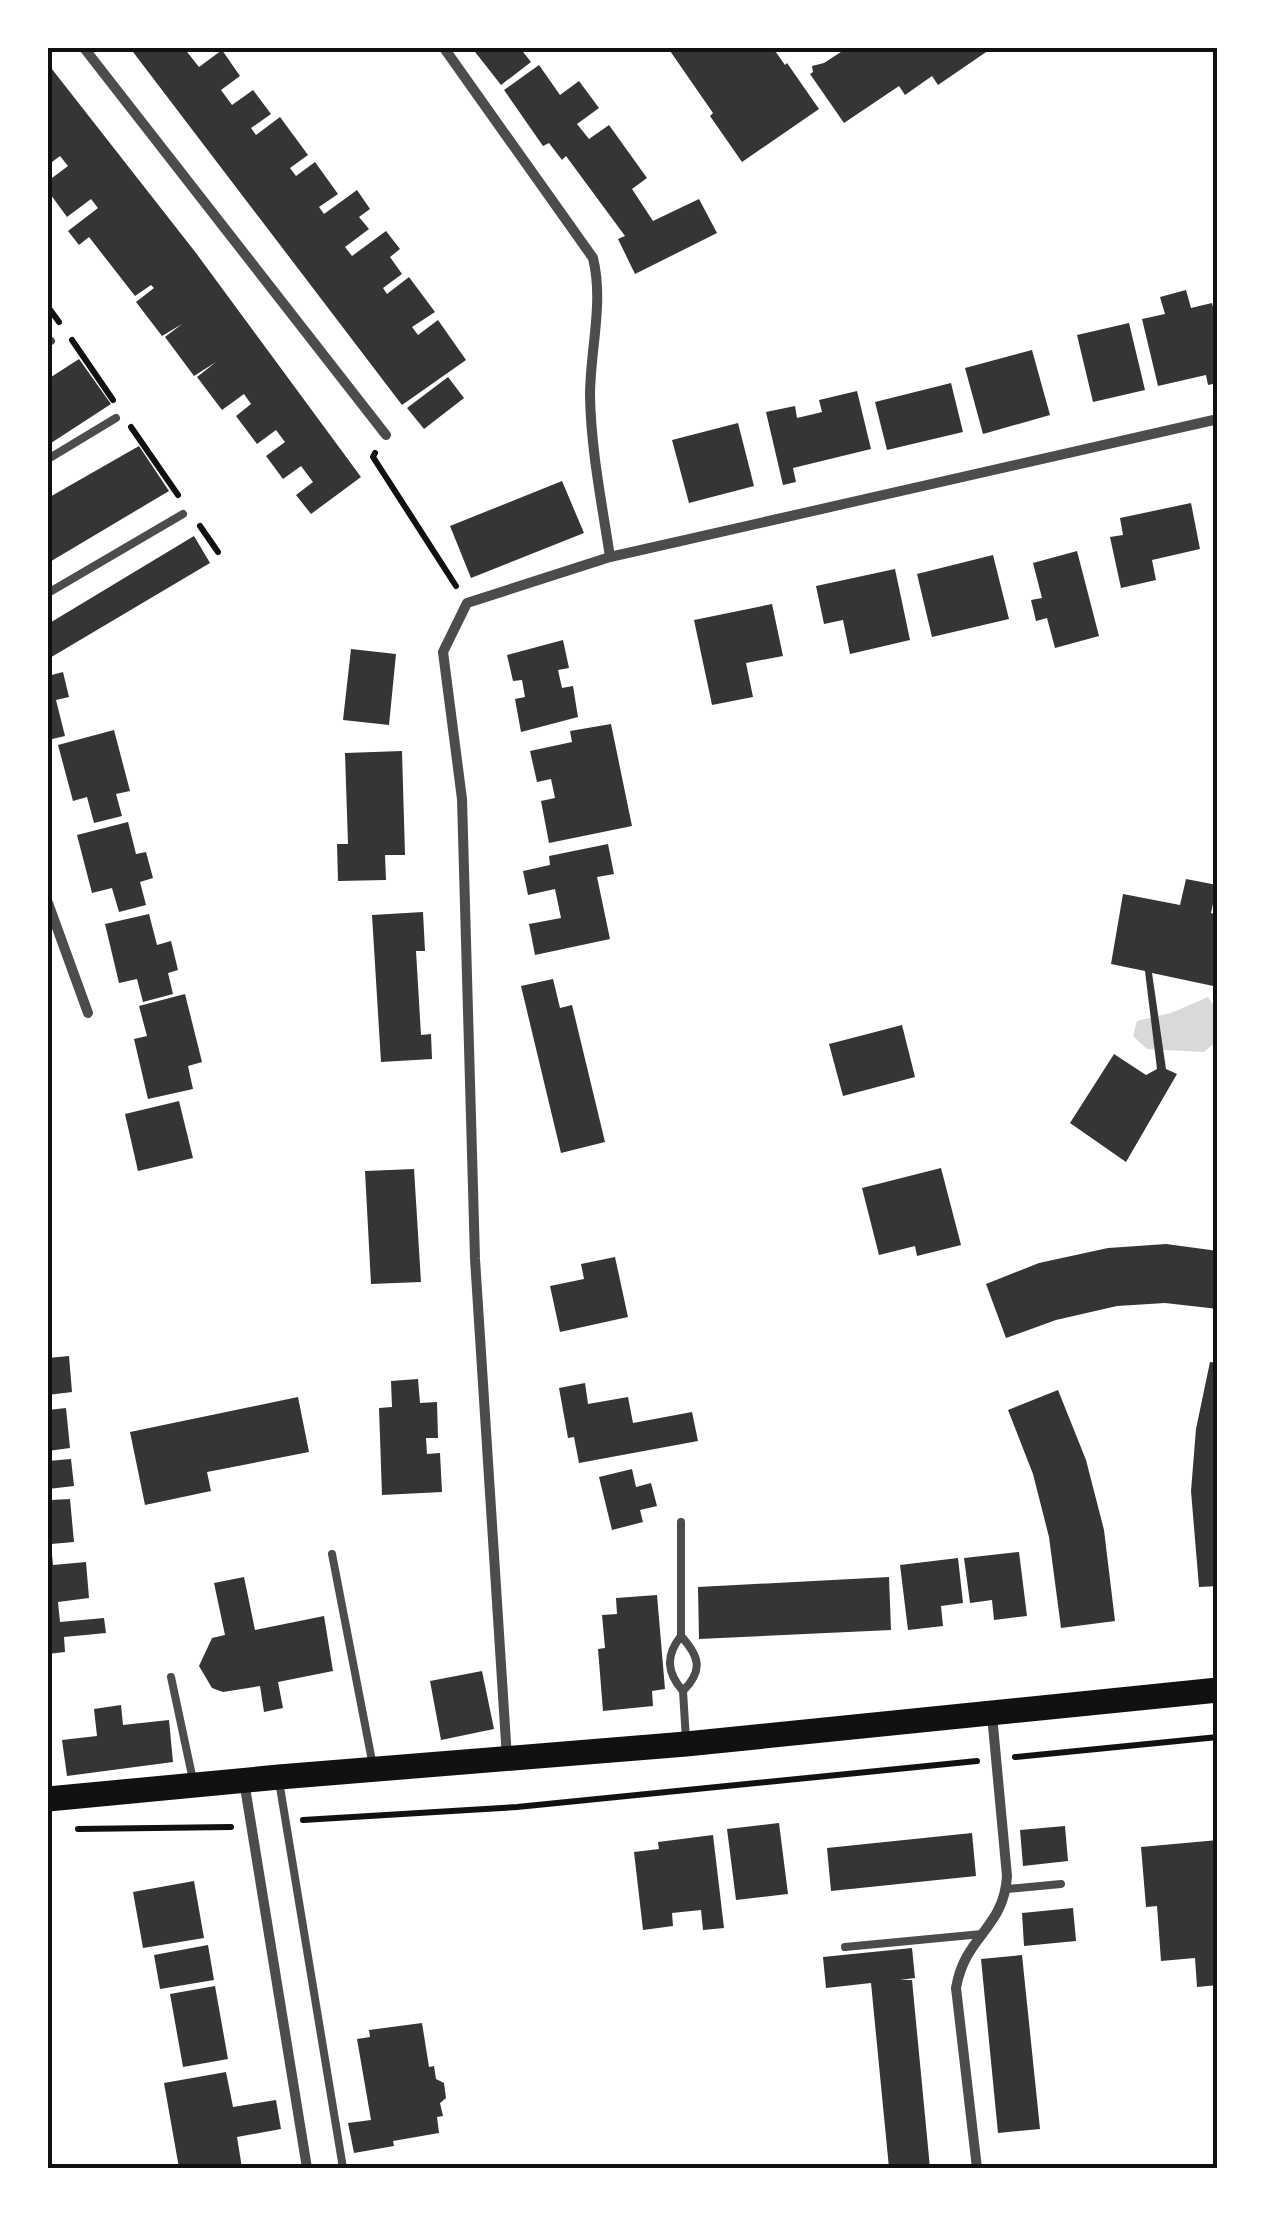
<svg xmlns="http://www.w3.org/2000/svg" width="1265" height="2216" font-family="Cabin,sans-serif">
  <style>
    .water { fill: #d9d9d9 }
    .building { fill: #353535 }
    .lines { fill: none; stroke-linecap: round; stroke-linejoin: round }
    .path { stroke: #111; stroke-width: 6 }
    .service { stroke: #4c4c4c; stroke-width: 8 }
    .minor { stroke: #4c4c4c; stroke-width: 10 }
    .primary { stroke: #111; stroke-width: 25 }
    .neatline { fill: none; stroke: #111; stroke-width: 4 }
  </style>
  <rect width="100%" height="100%" fill="#fff"/>
  <path class="water" d="M1208,997l9,13v31l-13,11 -57,-3 -14,-13 4,-15 34,-8z"/>
  <path class="building" d="M130,48h54l15,19 23,-17 18,26 -19,14 11,15 21,-15 18,24 -20,14 5,7 24,-18 28,38 -18,13 6,8 19,-14 23,32 -19,13 5,7 33,-24 13,19 -11,8 10,12 -24,18 7,9 34,-25 14,18 -10,8 12,17 -19,14 4,6 22,-17 26,35 -23,15 6,8 20,-15 28,40 -64,45z
    M472,48h48l11,14 -30,23z
    M668,48h105l12,17 2,-2 32,46 -77,53 -32,-46 3,-3z
    M847,48h145l-54,37 -6,-9 -27,19 -6,-9 -55,37 -34,-49 3,-2 -1,-6 12,-3z
    M48,64l148,189 165,224 -50,37 -15,-19 17,-13 -12,-16 -18,13 -17,-23 19,-14 -9,-12 -19,14 -21,-28 15,-12 -7,-10 -22,16 -25,-33 19,-15 -22,14 -29,-39 17,-13 -20,12 -26,-34 18,-14 -3,-3 -16,11 -46,-59 -10,8 -11,-14 30,-23 -7,-9 -24,18 -19,-26v-10l20,-15 -8,-10 -12,9z
    M539,65l21,30 19,-14 20,27 -22,16 12,15 20,-14 38,53 -15,11 21,32 46,-22 18,34 -82,41 -17,-35 7,-3 -59,-80 -4,4 -13,-17 -6,3 -39,-56z
    M1186,290l5,18 21,-5 6,25v55l-10,2 -2,-10 -48,11 -16,-67 23,-5 -5,-17z
    M1129,323l16,67 -52,12 -16,-67z
    M1032,350l18,65 -67,19 -18,-66z
    M79,359l32,45 -63,41v-66z
    M448,377l16,21 -40,31 -17,-21z
    M951,383l12,49 -76,18 -12,-48z
    M857,391l14,58 -78,19 3,14 -13,3 -17,-73 29,-6 2,12 17,-4 8,-2 -3,-12z
    M738,423l16,63 -65,17 -17,-63z
    M139,446l30,45 -121,72v-65z
    M562,481l22,52 -113,45 -21,-52z
    M1191,503l9,46 -48,11 4,20 -35,8 -11,-51 13,-2 -3,-17z
    M194,536l16,27 -162,96v-35z
    M1077,551l22,85 -44,12 -8,-30 -11,3 -5,-21 11,-2 -9,-35z
    M993,555l16,64 -77,18 -15,-63z
    M895,569l15,71 -60,14 -7,-34 -19,4 -8,-38z
    M772,604l11,52 -37,7 7,34 -41,8 -18,-85z
    M563,640l6,28 -11,2 4,18 11,-2 5,31 -57,15 -6,-33 10,-2 -3,-17 -9,1 -6,-26z
    M351,649l45,5 -7,71 -46,-5z
    M63,672l6,25 -13,3 9,36 -17,4v-64z
    M611,724l21,102 -83,17 -8,-42 14,-3 -1,-5 -3,-14 -14,3 -7,-31 42,-9 -2,-11z
    M114,730l16,61 -14,3 6,22 -28,7 -7,-26 -14,4 -15,-56z
    M402,751l3,104h-20l1,25 -48,1 -1,-37h11l-3,-91z
    M128,822l8,32 10,-2 7,26 -13,4 6,23 -27,7 -7,-24 -20,5 -15,-58z
    M608,844l6,30 -17,3 13,62 -75,16 -6,-31 32,-6 -6,-29 -27,6 -5,-24 27,-6 -1,-9z
    M1186,879l31,6 -6,28 7,2v72l-66,-14 14,96 11,5 -51,88 -56,-39 44,-69 32,21 11,-6 -12,-98 -34,-7 12,-70 57,11z
    M423,912l2,39h-9l5,84 10,-1 1,25 -51,3 -9,-147z
    M149,914l8,31 14,-4 7,29 -10,3 5,21 -30,8 -6,-23 -18,4 -14,-59z
    M553,979l7,29 12,-3 33,137 -44,11 -40,-167z
    M185,994l17,68 -14,4 5,23 -45,10 -14,-60 13,-3 -8,-30z
    M902,1025l13,52 -72,19 -14,-52z
    M179,1101l14,57 -55,13 -13,-57z
    M941,1168l20,77 -44,11 -2,-10 -36,9 -17,-67z
    M414,1169l7,113 -50,2 -6,-113z
    M1166,1244l52,7v58l-53,-6 -48,3 -61,14 -50,18 -20,-54 53,-21 69,-15z
    M615,1257l13,60 -68,15 -10,-46 34,-7 -3,-15z
    M69,1356l3,36 -24,3v-37z
    M1210,1362l8,1v223l-19,1 -8,-96 5,-62z
    M418,1379l2,24 17,-1 1,36h-12l1,16 13,-1 2,39 -60,3 -3,-87 13,-1 -1,-26z
    M585,1383l3,21 40,-7 5,26 59,-11 6,29 -119,22 -5,-26 -6,1 -9,-50z
    M1058,1390l28,70 18,70 11,91 -54,7 -12,-91 -16,-63 -25,-64z
    M298,1397l11,55 -102,20 4,19 -66,14 -15,-73z
    M66,1408l4,40 -22,3v-41z
    M71,1459l3,27 -26,3v-28z
    M632,1469l4,18 15,-4 6,23 -17,4 3,12 -31,8 -13,-53z
    M48,1492l3,8 19,-1 4,43 -23,2 2,21 33,-3 3,36 -31,4 2,20 44,-4 2,15 -42,4 1,15 -17,2z
    M1019,1552l8,64 -33,4 -2,-20 -22,3 -6,-45z
    M958,1558l5,45 -22,3 2,20 -35,4 -8,-65z
    M244,1577l11,53 69,-14 9,55 -55,11 5,26 -19,4 -4,-26 -37,6 -11,-4 -13,-22 13,-28 13,-3 -11,-52z
    M889,1577l2,53 -192,9 -1,-52z
    M657,1595l8,94 -13,2 1,15 -50,5 -5,-62 7,-1 -3,-33 15,-1 -1,-16z
    M482,1671l12,58 -53,11 -11,-59z
    M121,1705l2,20 46,-5 4,42 -106,14 -5,-36 35,-4 -3,-27z
    M779,1823l9,71 -52,6 -9,-71z
    M1065,1826l3,35 -45,5 -3,-36z
    M972,1833l4,43 -145,15 -4,-43z
    M713,1835l11,93 -21,2 -2,-20 -29,3 1,13 -30,4 -9,-78 25,-3 -1,-7z
    M1218,1840v145l-21,2 -2,-29 -34,3 -4,-55 -11,1 -5,-60z
    M194,1881l10,57 -61,10 -10,-56z
    M1073,1908l3,33 -52,5 -2,-33z
    M208,1945l6,35 -54,9 -6,-34z
    M912,1948l3,30 -15,2h12l18,188h-41l-18,-185 -45,5 -3,-31z
    M1022,1955l18,174 -42,4 -17,-174z
    M215,1986l13,73 -45,8 -13,-73z
    M422,2023l7,44 5,-1 2,13 8,4 2,15 -6,5 3,13 -6,1 2,16 -46,8 1,5 -40,7 -6,-30 23,-3 -14,-81 13,-2 -1,-7z
    M226,2072l7,35 43,-7 5,29 -44,8 5,31h-63l-15,-85z"/>
  <g class="lines">
    <path class="path" d="M48,307l11,15
      M72,340l41,60
      M131,427l47,68
      M375,453l-2,4 83,129
      M200,526l18,26
      M1015,1757l203,-20
      M303,1820l214,-13 460,-46
      M78,1829l153,-2"/>
    <path class="service" d="M48,343l3,-2
      M48,459l68,-41
      M48,593l135,-79
      M681,1522v114c18,20 23,34 2,55l3,49
      M332,1554l41,212
      M681,1636c-16,20 -14,37 2,55
      M171,1677l22,103
      M279,1781l64,387
      M1007,1889l54,-5
      M845,1947l137,-13"/>
    <path class="minor" d="M84,48l302,387
      M444,48l149,210c11,45 -3,92 -3,138 1,54 12,108 20,161
      M48,903l40,110
      M507,1758l-32,-499 -13,-460 -19,-147 24,-49 143,-46 608,-138
      M244,1781l63,387
      M977,2168l-21,-180c9,-53 48,-59 51,-112l-15,-161"/>
    <path class="primary" d="M48,1799l231,-22 407,-33 532,-54"/>
  </g>
  <rect width="1265" height="2216" fill="none" stroke="#ffffff" stroke-width="100"/>
  <rect x="50" y="50" width="1165" height="2116" class="neatline"/>
</svg>
